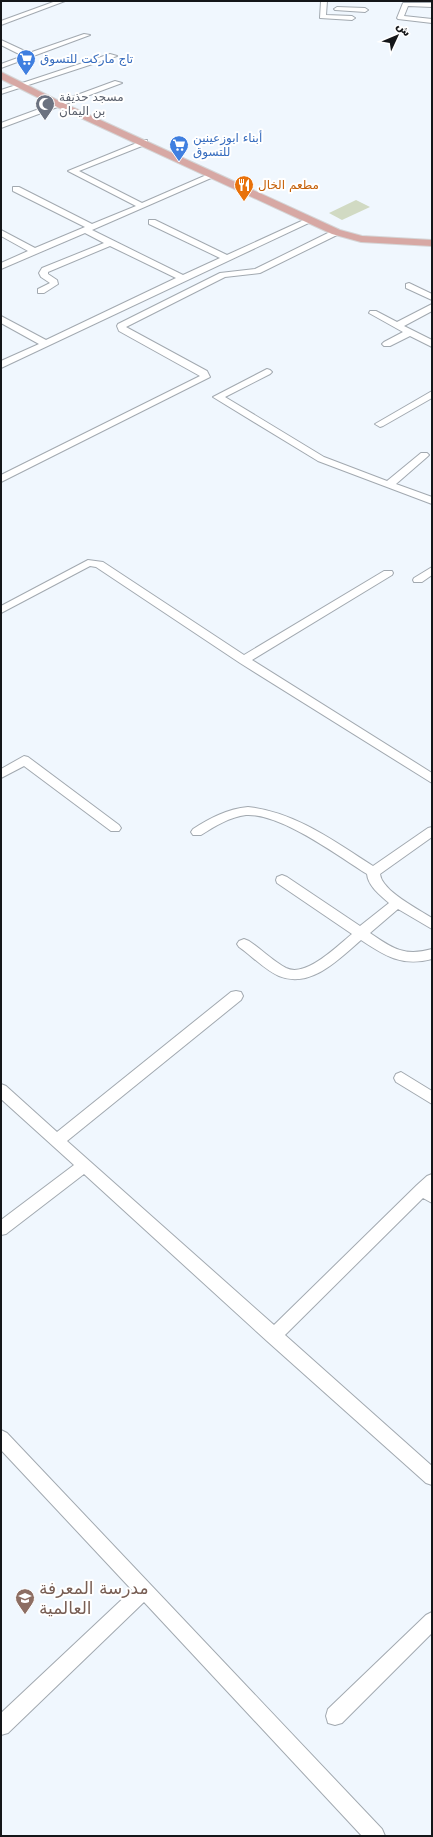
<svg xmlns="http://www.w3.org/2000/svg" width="433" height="1837" font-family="'DejaVu Sans',Cairo,sans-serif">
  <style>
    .green { fill: #d1dac3 }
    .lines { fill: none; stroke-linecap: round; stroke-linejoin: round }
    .minor-casing { stroke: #a2a9b0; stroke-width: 2 }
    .major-casing { stroke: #d5d5d6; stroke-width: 2 }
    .minor { fill: #fff; fill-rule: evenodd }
    .major { fill: #d7a8a4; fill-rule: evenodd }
    .labels { text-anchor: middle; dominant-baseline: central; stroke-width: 4; stroke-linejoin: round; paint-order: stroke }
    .far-shop-label { font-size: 12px; fill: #366cbe; stroke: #fff; text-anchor: start }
    .far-worship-label { font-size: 12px; fill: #5b616d; stroke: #fff; text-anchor: start }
    .far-food-label { font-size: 12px; fill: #c56008; stroke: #fff; text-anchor: start }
    .near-education-label { font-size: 17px; fill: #785e54; stroke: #fff; text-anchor: start }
  </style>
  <rect width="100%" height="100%" fill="#f0f7fe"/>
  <path class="green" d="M356,200l14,7 -28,13 -13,-7z"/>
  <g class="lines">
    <g class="minor-casing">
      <path id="minor" d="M56,1h9l-64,24v-4z
        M321,1h6l-1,14 26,1 3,2 -3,2 -32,-2z
        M403,3h29v4l-24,-1 -4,10 28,3v4l-34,-4 -1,-1z
        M337,7l28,1 3,2 -3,2 -30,-2 -1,-1z
        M84,34l6,1 -89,33v-4l22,-8 -22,-11v-5l28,13z
        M110,54l7,2 -116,38v-4z
        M115,81l7,2 -121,45v-5z
        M144,140h3v4l-68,27 63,32 69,-30h3l4,2 -126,55 91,45 37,-17 -71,-34v-4h6l72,35 81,-37h3l4,2 -314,148v-7l38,-17 -38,-21v-7l45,24 130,-62 -66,-32 -62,26v2l9,6 1,4 -14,9h-6v-4l12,-6 -9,-6 -2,-4 3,-5 62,-25 -19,-10 -84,36v-6l27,-12 -27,-15v-6l34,18 50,-21 -72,-36v-4h6l73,37 44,-18 -68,-35z
        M336,229l3,1v4l-79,39 -35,4 -99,50 81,44 3,6 -209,105v-7l199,-99 -81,-45 -2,-5 1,-2 102,-51 35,-4z
        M409,283l23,11v6l-26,-12v-4z
        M432,304v7l-28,15 28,14v7l-22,-11 -20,10h-6l-2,-2 2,-2 19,-10 -34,-19 1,-2h6l21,11z
        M267,369l3,1 2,2 -2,2 -45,23 99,60 63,24 34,-28h6l2,2 -2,2 -31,27 36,13v7l-114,-43 -105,-64z
        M432,391v7l-49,28 -3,1 -5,-3z
        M88,560l15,2 141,93 140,-84h8l1,2 -1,2 -140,85 180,113v10l-192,-120 -144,-96 -6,-1 -89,47v-7z
        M432,567v8l-10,7h-8l-1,-2 1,-2z
        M24,756l4,1 91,68 2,3 -2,3h-8l-87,-65 -23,12v-9z
        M248,807c47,5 86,34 125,59l55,-38 4,-1v10l-52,37c2,17 38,35 52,44v11l-34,-20 -28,24c22,15 34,24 62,16v10c-30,8 -47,-3 -71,-19 -22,19 -50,49 -82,36 -14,-6 -27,-20 -40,-29l-2,-3 2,-3 5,-2 5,2c12,8 24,20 37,27 20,10 51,-22 66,-34l-75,-51 -1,-3 1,-3 5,-2 5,2 73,49 29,-23c-9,-8 -21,-17 -22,-29 -29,-18 -86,-61 -121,-59 -16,2 -31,11 -45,20h-8l-2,-3 2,-3c17,-11 34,-20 55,-22z
        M236,991l5,1 2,4 -2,4 -174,141 207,184 143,-140 10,-9 5,-2v29l-9,-5 -138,137 147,131v19l-6,-2 -159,-142 -183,-167 -78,60 -5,1v-15l73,-55 -73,-66v-15l5,2 51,46 174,-140z
        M401,1072l31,19v13l-36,-22 -2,-4 2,-4z
        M1,1430l6,3 375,396 3,7h-23l-218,-234 -136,131 -7,2v-22l131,-123 -131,-140z
        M432,1612v21l-90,90 -7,2 -7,-2 -2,-7 2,-7 98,-94z"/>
    </g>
    <g class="major-casing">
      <path id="major" d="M1,72l60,30 279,128 22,6 70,4v6l-71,-4 -29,-8 -277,-128 -54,-27z"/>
    </g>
    <use href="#minor" class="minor"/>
    <use href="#major" class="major"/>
  </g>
  <defs>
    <g id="supermarket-pin" transform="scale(1)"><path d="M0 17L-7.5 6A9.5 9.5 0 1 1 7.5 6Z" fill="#3f7fe0" stroke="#fff"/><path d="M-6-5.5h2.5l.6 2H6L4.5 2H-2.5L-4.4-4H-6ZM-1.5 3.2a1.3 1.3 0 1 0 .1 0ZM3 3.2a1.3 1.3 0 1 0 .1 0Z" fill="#fff"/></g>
    <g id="mosque-pin" transform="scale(1)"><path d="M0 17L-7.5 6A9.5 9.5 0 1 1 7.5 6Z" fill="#6b7280" stroke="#fff"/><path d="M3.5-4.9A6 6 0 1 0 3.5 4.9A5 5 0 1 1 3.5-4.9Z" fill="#fff"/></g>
    <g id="restaurant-pin" transform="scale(1)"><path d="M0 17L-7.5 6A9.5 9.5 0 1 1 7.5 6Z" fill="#e8710a" stroke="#fff"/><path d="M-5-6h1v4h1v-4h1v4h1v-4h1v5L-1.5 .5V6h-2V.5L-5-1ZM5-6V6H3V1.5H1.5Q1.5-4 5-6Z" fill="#fff"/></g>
    <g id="school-pin" transform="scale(1)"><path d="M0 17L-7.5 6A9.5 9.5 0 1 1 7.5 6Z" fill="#8d6e63" stroke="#fff"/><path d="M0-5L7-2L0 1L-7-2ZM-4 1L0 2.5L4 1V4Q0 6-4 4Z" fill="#fff"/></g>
  </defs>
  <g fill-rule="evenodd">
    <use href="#supermarket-pin" x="26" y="59"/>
    <use href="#mosque-pin" x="45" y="104"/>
    <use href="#supermarket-pin" x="179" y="145"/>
    <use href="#restaurant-pin" x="244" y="185"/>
    <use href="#school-pin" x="25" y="1598"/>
  </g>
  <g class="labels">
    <g class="far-shop-label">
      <text x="40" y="59">تاج ماركت للتسوق</text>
      <text x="193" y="138">أبناء ابوزعينين<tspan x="193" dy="14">للتسوق</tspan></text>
    </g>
    <g class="far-worship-label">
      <text x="59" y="97">مسجد حذيفة<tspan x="59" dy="14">بن اليمان</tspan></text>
    </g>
    <g class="far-food-label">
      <text x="258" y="185">مطعم الخال</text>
    </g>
    <g class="near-education-label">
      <text x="39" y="1588">مدرسة المعرفة<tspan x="39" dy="20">العالمية</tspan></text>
    </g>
  </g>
  <rect width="433" height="1837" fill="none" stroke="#141619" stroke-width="4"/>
  <g transform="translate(397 36) rotate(46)" stroke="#ffffff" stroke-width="3" paint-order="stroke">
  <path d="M0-3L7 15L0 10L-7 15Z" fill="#141619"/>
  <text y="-6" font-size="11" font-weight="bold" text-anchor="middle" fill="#141619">ش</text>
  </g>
</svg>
